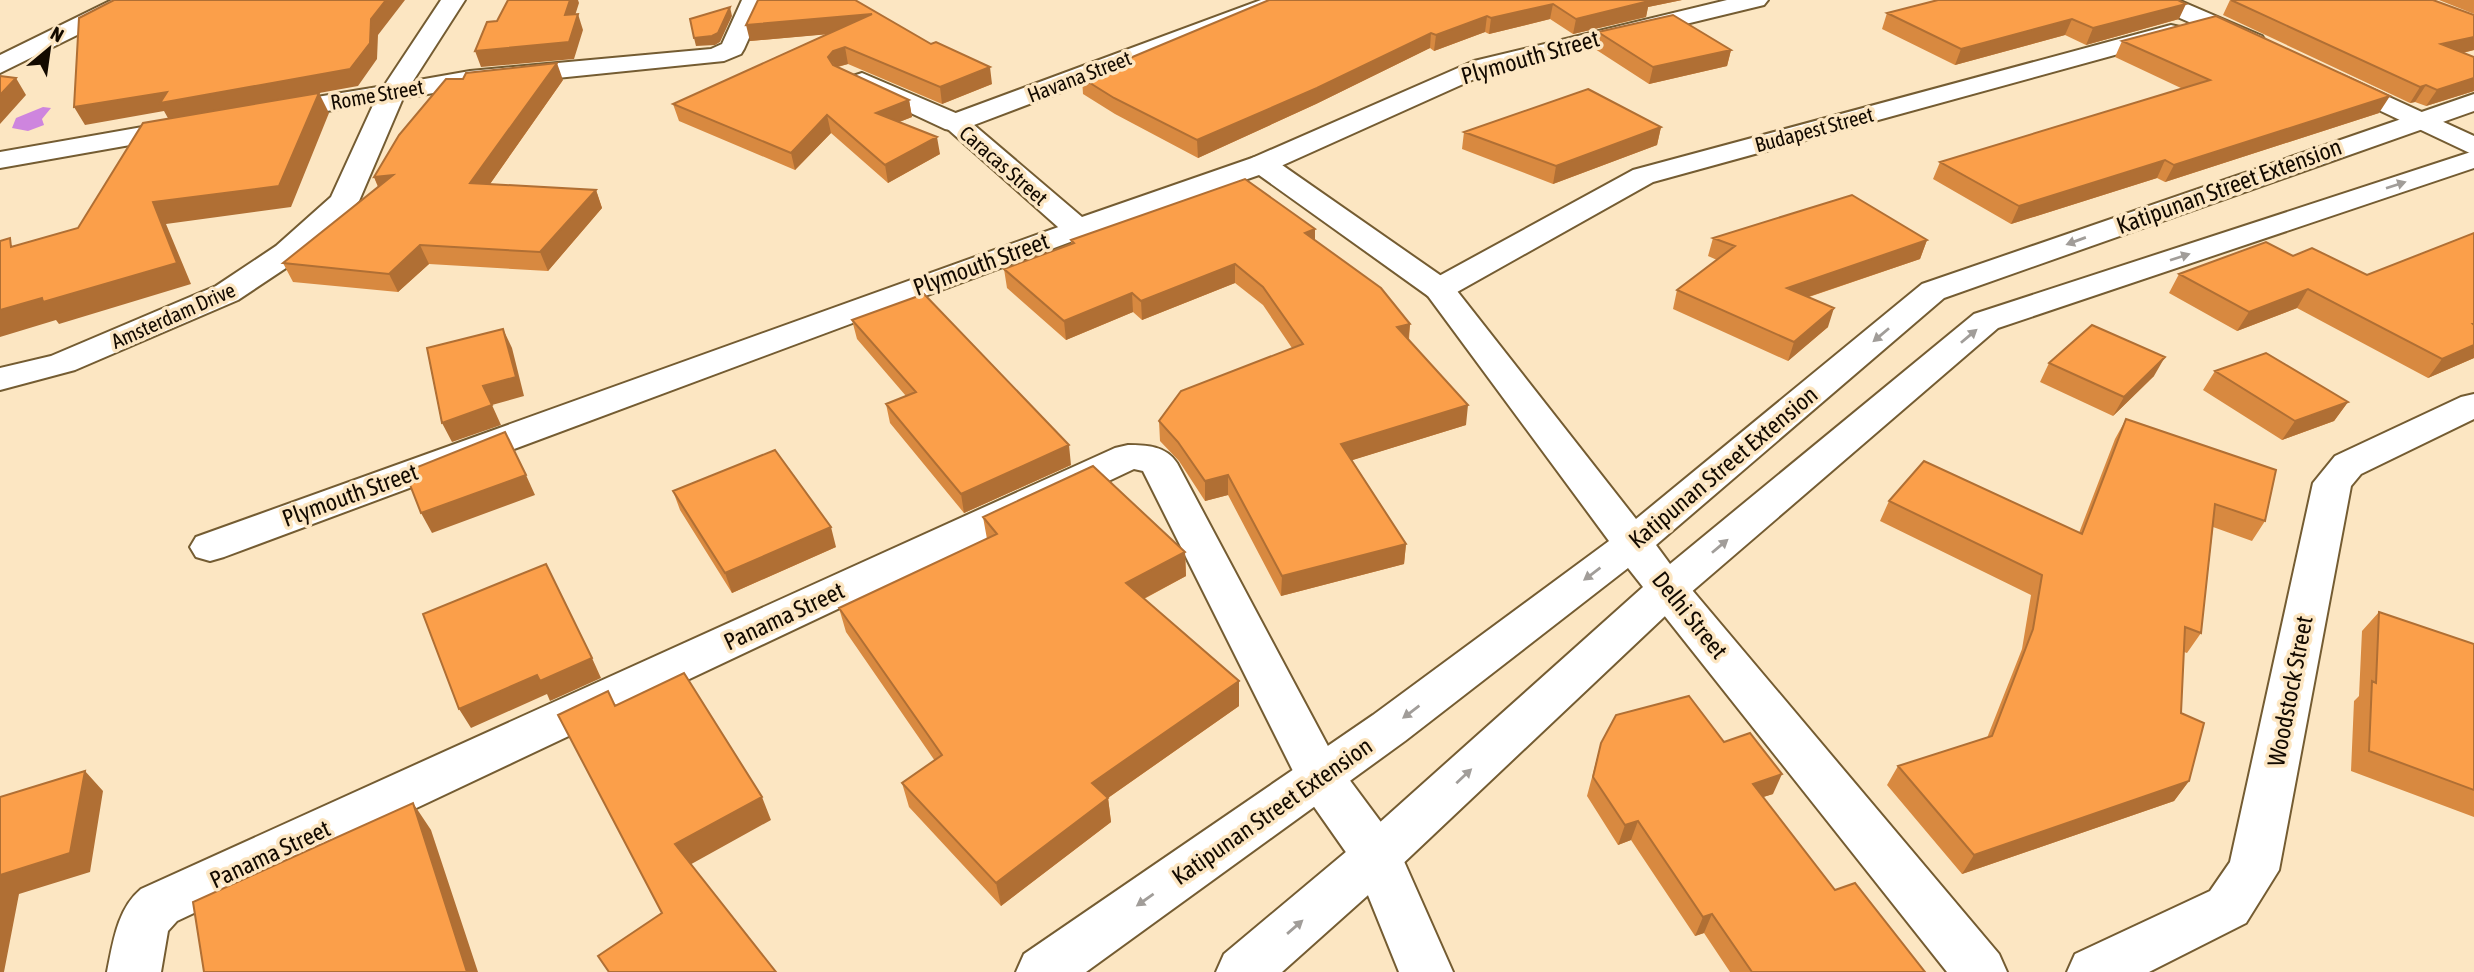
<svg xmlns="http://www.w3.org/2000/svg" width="2474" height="972" font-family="'Asap Condensed',sans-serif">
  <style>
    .water { fill: #ce85de }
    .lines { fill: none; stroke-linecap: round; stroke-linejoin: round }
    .minor-casing { stroke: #745c32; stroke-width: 4 }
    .tertiary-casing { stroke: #745c32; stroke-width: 4 }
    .minor { fill: #fff; fill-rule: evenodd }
    .tertiary { fill: #fff; fill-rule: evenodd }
    .wall { fill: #d88940 }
    .shaded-wall { fill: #b06f34 }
    .building { fill: #fb9f4a; stroke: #b06f34; stroke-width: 2 }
    .oneway { fill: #a19d99 }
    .labels { text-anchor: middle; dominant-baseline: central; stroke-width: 7; stroke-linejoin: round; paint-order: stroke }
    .far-street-label { font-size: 21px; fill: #130a00; stroke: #fce6c2 }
    .street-label { font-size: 24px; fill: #130a00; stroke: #fce6c2 }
  </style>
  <rect width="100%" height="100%" fill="#fce6c2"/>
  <path class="water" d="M43,107l8,1 -9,11 2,6 -16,6 -16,-3 4,-10z"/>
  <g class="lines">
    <g class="minor-casing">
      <path id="minor" d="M112,0h30l-4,5 -138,68v-18z
        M441,0h24l-52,81 57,-10 241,-22 11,-5 20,-44h24l-22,49 -3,5 -17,7 -254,26 -67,11 -44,103 -61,59 -60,40 -163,70 -75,20v-22l51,-12 165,-70 60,-40 55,-49 43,-94 -100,17 -9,-2 -4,-6 4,-6 9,-2 110,-18z
        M1727,0h41l-4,5 -272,66 -220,99 -10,3 -10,-3 -4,-6 4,-6 222,-97z
        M2146,0h32l84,36 3,5 -3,5 -9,2 -9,-2 -94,-41z
        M2171,25l9,2 3,5 -3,5 -527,145 -203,114 -11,3 -11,-3 -5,-7 5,-7 205,-112z
        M862,73l103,44 4,6 -4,6 -10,2 -10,-2 -92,-43 -4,-5 4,-5z
        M2339,74l135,62v19l-144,-68 -4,-5 4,-5z
        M188,119l10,2 4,6 -4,6 -198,35v-16z
        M1078,220l11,3 4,6 -4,6 -865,322 -14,4 -14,-4 -6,-10 6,-10z
        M2474,394v25l-113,55 -10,12 -72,384 -33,53 -97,49h-82l8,-18 135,-63 20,-29 83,-379 22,-27 126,-59z
        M1128,445c19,0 38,1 49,18l160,300 58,78 58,131h-54l-42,-104 -54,-77 -160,-320 -9,-2 -957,452 -9,10 -7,41h-54c6,-29 10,-63 34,-83l974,-441z
        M1667,574l15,4 317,376 8,18h-60l-295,-372 -6,-11 6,-11z"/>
    </g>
    <g class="tertiary-casing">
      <path id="tertiary" d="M1261,0h33l-4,5 -316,120 108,92 170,-59 10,-3 10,3 178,124 186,237 286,-235 552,-190v17l-530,187 -288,247 14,19 304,-250 500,-163v17l-476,160 -316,272 -287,271 -113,101h-66l8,-18 135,-113 284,-254 -15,-19 -223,173 -319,231h-70l8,-18 349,-239 236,-174 -181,-245 -169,-121 -181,63 -11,-3 -126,-112 4,-6z"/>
    </g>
    <use href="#minor" class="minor"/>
    <use href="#tertiary" class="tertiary"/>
  </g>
  <path class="wall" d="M758,0l234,84 -50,20 -94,-40 -10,3 71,33 3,17 -13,5 41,32 -52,29 -57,-50 -36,37 -116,-49 -6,-17 154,-70 -77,7z
    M1269,0h413l-34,7 -2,10 -73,17 -23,-15 -61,15 -4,-2 -51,19 -4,-3 -114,56 -118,54 -83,-44 -32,-20 -1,-16z
    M2230,0l244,50 -11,3 11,38 -48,15 -11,-4 -5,1 -187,-88z
    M2439,0h35v14z
    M1887,13l292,6 -93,26 -21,-10 -110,30 -73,-36z
    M1598,32l133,18 -4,16 -78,18 -54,-35z
    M2122,41l257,72 -214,69 -8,-4 -146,46 -78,-45 7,-17 243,-73 -68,-32z
    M563,80l-73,104 106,6 6,18 -54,63 -119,-7 -31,28 -105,-10 -10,-19 95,-76 -4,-10z
    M1661,127l-4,18 -104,39 -91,-35 2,-17z
    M1315,229v11l95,84 -1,16 57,85 -114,35 54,84 -2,20 -123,32 -53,-101 -23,6 -26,-40 -19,-20 -1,-20 133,-73 -29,-43 -28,-22 -93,37 -9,-8 -67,28 -59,-52 -3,-19 67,-25v-4z
    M1713,238l214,2 -7,19 -111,38 19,30 -40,34 -115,-52 4,-19 40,-30 -9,-4z
    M2293,256l74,19 107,83 -46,20 -131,-70 -60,23 -68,-38 10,-19z
    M852,320l219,145 -107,48 -74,-90 -4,-19 20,-8 -49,-57z
    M2049,363l105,13 -41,40 -73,-34z
    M2215,371l133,31 -14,19 -52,19 -79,-50z
    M2126,419l139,102 -13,20 -39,-14 -12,106 -14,20 -3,-1 -3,61 8,68 -15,20 -212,73 -75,-89 11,-19 89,-28 35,-89 9,-54 -151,-74 9,-20 190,32 36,-94z
    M673,491l163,56 -104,46 -52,-83z
    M983,517l202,35 1,24 -42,23 95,107 -131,92 3,24 -110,84 -92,-99 -7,-24 33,-22 -89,-129 -7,-24 148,-69z
    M2379,612l95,32v173l-123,-46 3,-70 5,-5 3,-65z
    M1724,742l49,52 -10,3 72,93 90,82h-195l-26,-39 -9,3 -64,-96 -13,5 -31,-49 14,-53z"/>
  <path class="shaded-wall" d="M386,0h19l-27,35 -1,24 -19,27 -189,34 -5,-9 -79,14 -11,-18 93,-15 204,-73z
    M570,0h8l1,3 -9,28 -5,-16z
    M1636,0h46l-34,7 -2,10 -73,17 3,-15z
    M1553,4l-3,15 -61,15 2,-16z
    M2186,4l-7,15 -93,26 7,-17z
    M730,7l2,9 -12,26 -5,3 -19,1 -2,-8z
    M578,14l5,16 -9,29 -93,8 -6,-16z
    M872,14l3,16 -125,11 -4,-16z
    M1487,16l-2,16 -51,19 2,-16z
    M2072,19l-7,16 -110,30 6,-16z
    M1431,33l-1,15 -114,56 -118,54 -1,-18z
    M2474,37v13l-43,10 10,-16z
    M845,47l3,17 -12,3 -8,-10 5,-6z
    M1731,50l-4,16 -78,18 4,-17z
    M557,63l6,17 -85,121 -8,-18z
    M990,67l2,17 -50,20 -2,-17z
    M16,78l10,17 -26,29v-29z
    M2474,78v13l-48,15 11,-16z
    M2426,85l-11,17 -5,1 10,-16z
    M319,93l10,20 -38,94 -125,17 25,60 -132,40 -3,-4 -56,17v-27l153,-108z
    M2390,96l-11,17 -214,69 9,-17z
    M909,100l3,17 -33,13 -3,-17z
    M827,115l4,18 -36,37 -4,-17z
    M1661,127l-4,18 -104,39 3,-18z
    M937,137l3,17 -52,29 -3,-18z
    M2165,160l-8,18 -146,46 8,-18z
    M393,175l-11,20 -8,-18z
    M596,190l6,18 -54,63 -8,-19z
    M1315,229v18l-10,-14z
    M1927,240l-7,19 -139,47 6,-18z
    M420,245l9,19 -31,28 -9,-18z
    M1235,264v19l-93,37 -1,-19z
    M2308,289l-11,19 -60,23 12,-19z
    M1132,293l1,19 -67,28 -2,-19z
    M1834,308l-6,19 -40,34 6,-19z
    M1410,324l-2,19 -11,-16z
    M503,329l9,19 12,48 -32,9 -9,-19z
    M2474,345v13l-46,20 14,-19z
    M2165,357l-11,19 -41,40 11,-19z
    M2348,402l-14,19 -52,19 13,-19z
    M492,405l9,20 -49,17 -10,-19z
    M1468,405l-2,20 -126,39 1,-20z
    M1069,445l2,20 -107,48 -3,-19z
    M526,475l9,20 -103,38 -11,-20z
    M1228,475v20l-23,6v-20z
    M831,527l5,20 -104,46 -7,-20z
    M1406,544l-2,20 -123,32 1,-20z
    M1185,552l1,24 -58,31 -2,-24z
    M592,658l9,20 -51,23 -3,-7 -76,34 -12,-19 78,-34z
    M1239,681v25l-144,101 -3,-24z
    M85,771l18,20 -13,81 -71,22 -15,78h-4v-97z
    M1782,774l-9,20 -29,9 9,-19z
    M2189,781l-15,20 -212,73 12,-19z
    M762,797l9,23 -85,47 -11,-23z
    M1108,798l3,24 -110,84 -5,-23z
    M413,803l18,27 47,142h-11z
    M1638,821l-7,19 -13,5 7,-20z
    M1712,914l-8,19 -9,3 8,-19z"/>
  <path class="building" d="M114,0h272l-15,19 -1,24 -20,26 -190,34 7,-11 -93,15 5,-89z
    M508,0h62l-5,15 13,-1 -9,28 -94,9 12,-29 10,-1z
    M758,0h97l76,44 5,-2 54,25 -50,20 -95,-40 -12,4 -5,6 5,8 76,35 -33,13 61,24 -52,28 -58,-50 -36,38 -118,-49 199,-90 -126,11z
    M1269,0h378l2,1 -73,18 -23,-15 -62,14 -4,-2 -51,19 -5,-2 -114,55 -120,52 -83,-42 -32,-20z
    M1938,0h240l8,4 -93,24 -21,-9 -111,30 -74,-36z
    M2231,0h202l41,15v22l-33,7 33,13v21l-37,12 -11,-5 -6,2z
    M730,7l-12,26 -6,3 -18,2 -4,-19z
    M1673,15l58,35 -78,17 -55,-35z
    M2216,16l174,80 -216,69 -9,-5 -146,46 -79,-44 270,-82 -88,-39z
    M557,63l-87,120 126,7 -56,62 -120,-7 -31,29 -106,-11 110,-88 -19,2 25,-42 47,-56h17l3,-6z
    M0,76l16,2 -16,17z
    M1588,89l73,38 -105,39 -92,-34z
    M319,93l-40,93 -126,16 24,61 -134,39 -1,-4 -42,12v-69l10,-3 1,9 67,-19 65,-105z
    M1245,179l70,50 -10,4 76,55 29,36 -13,3 71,78 -127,39 65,100 -124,32 -54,-101 -23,6 -27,-39 -19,-21 22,-30 122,-47 -40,-57 -28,-23 -94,37 -9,-8 -68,28 -60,-52 70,-26 -3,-3z
    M1852,195l75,45 -140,48 47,20 -40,34 -117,-52 58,-44 -22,-8z
    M2474,233v91h-1l1,1v20l-32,14 -134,-70 -59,23 -70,-38 87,-32 27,14 19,-8 55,27z
    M924,294l145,151 -108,49 -75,-90 30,-12 -64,-72z
    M2092,325l73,32 -41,40 -75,-34z
    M503,329l13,48 -33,9 9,19 -50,18 -15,-75z
    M2266,353l82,49 -53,19 -80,-50z
    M2126,419l150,51 -11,51 -50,-17 -14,129 -16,-6 -4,86 23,10 -15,58 -215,74 -76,-89 94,-30 41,-107 9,-54 -153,-74 35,-40 158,73z
    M505,432l21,43 -105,38 -16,-41z
    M775,450l56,77 -106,46 -52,-82z
    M1093,466l92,86 -59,31 113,98 -147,102 16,15 -112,85 -94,-100 40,-28 -103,-147 158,-74 -14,-17z
    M546,564l46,94 -52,23 -3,-6 -78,34 -36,-95z
    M2379,612l95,32v146l-105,-39 3,-70 4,2z
    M684,673l78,124 -87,47 101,128h-167l-11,-16 64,-43 -104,-198 50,-24 7,15z
    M1689,696l35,46 26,-9 32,41 -29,10 82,106 20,-7 70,89h-173l-40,-58 -9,3 -65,-96 -13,4 -32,-48 8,-34 15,-28z
    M85,771l-15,82 -70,22v-78z
    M413,803l54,169h-263l-11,-70z"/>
  <defs><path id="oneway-solid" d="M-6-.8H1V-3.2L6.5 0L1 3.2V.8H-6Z" transform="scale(1.75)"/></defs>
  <g class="oneway">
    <use href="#oneway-solid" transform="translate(2396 185) rotate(-18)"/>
    <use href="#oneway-solid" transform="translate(2076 241) rotate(160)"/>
    <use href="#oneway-solid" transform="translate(2180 257) rotate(-18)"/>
    <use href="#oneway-solid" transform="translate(1881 335) rotate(140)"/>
    <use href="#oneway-solid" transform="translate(1969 336) rotate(-40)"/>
    <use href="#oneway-solid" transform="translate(1720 546) rotate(-40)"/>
    <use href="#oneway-solid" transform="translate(1592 574) rotate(143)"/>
    <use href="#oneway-solid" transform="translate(1411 712) rotate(143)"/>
    <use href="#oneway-solid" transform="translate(1464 776) rotate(-43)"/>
    <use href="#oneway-solid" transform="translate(1145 900) rotate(145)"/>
    <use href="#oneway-solid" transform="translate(1295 927) rotate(-41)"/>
  </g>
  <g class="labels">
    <g class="far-street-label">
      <text transform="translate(1079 76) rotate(-21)">Havana Street</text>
      <text transform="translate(377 94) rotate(-10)">Rome Street</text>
      <text transform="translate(1814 129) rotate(-15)">Budapest Street</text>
      <text transform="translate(1004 165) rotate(41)">Caracas Street</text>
      <text transform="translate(173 315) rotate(-24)">Amsterdam Drive</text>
    </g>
    <g class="street-label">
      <text transform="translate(1530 57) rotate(-16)">Plymouth Street</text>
      <text transform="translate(2229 186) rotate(-20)">Katipunan Street Extension</text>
      <text transform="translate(981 264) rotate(-20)">Plymouth Street</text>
      <text transform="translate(1723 467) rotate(-40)">Katipunan Street Extension</text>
      <text transform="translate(350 495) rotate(-20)">Plymouth Street</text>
      <text transform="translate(1690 615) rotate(51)">Delhi Street</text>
      <text transform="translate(784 616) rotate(-25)">Panama Street</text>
      <text transform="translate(2290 691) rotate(-79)">Woodstock Street</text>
      <text transform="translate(1272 811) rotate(-35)">Katipunan Street Extension</text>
      <text transform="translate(270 854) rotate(-25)">Panama Street</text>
    </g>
  </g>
  <g transform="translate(49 49) rotate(29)" stroke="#fce6c2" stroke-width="5" paint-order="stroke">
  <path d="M0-5L12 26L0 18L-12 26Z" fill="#130a00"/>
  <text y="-10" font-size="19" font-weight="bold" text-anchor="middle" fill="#130a00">N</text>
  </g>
</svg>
